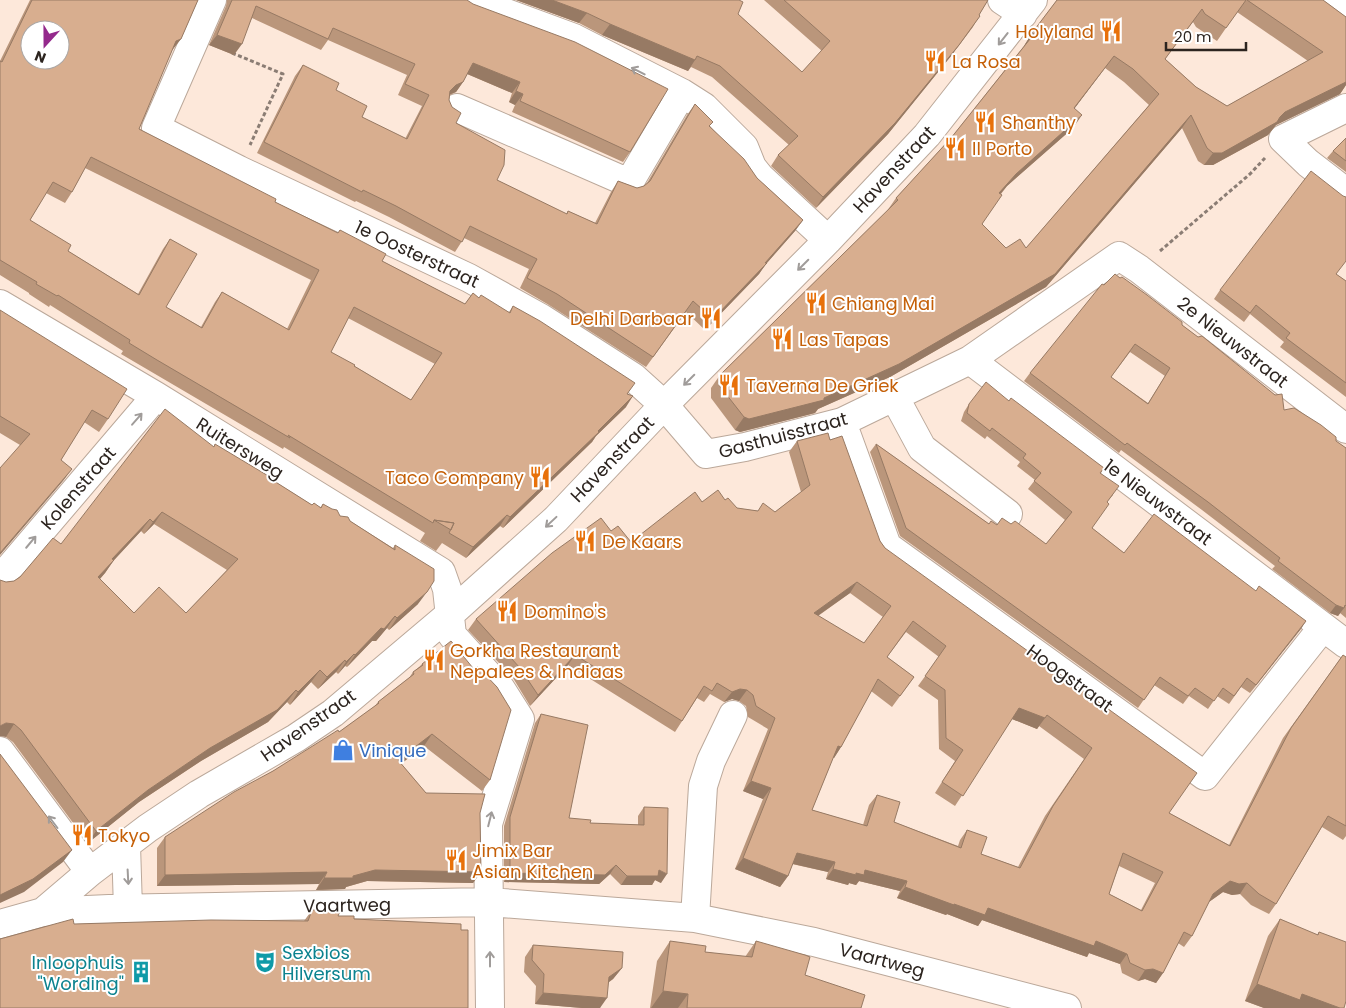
<svg xmlns="http://www.w3.org/2000/svg" width="1346" height="1008" font-family="Poppins,sans-serif">
  <style>
    .lines { fill: none; stroke-linecap: round; stroke-linejoin: round }
    .minor-casing { stroke: #bba89a; stroke-width: 30 }
    .path { stroke: #8b7d74; stroke-width: 3; stroke-dasharray: 4 2.5; stroke-linecap: butt }
    .minor { stroke: #fff; stroke-width: 28 }
    .wall { fill: #ba967b; fill-rule: evenodd }
    .shaded-wall { fill: #977a64 }
    .building { fill: #d8ae8f; stroke: #977a64; fill-rule: evenodd }
    .oneway { stroke: #a09c9a }
    .labels { text-anchor: middle; dominant-baseline: central; stroke-width: 4; stroke-linejoin: round; paint-order: stroke }
    .food-label { font-size: 18px; fill: #c56008; stroke: #fff; text-anchor: start }
    .street-label { font-size: 18px; fill: #2c241f; stroke: #fff }
    .shop-label { font-size: 18px; fill: #366cbe; stroke: #fff; text-anchor: start }
    .culture-label { font-size: 18px; fill: #0d838f; stroke: #fff; text-anchor: start }
  </style>
  <rect width="100%" height="100%" fill="#fde8da"/>
  <g class="lines">
    <g class="minor-casing">
      <path id="minor" d="M212,0l-56,128 83,42 230,108 72,40 92,59 31,28 42,49 39,-7 97,-25 128,-62 149,-104 20,13 207,160
        M471,0l103,38 108,55 22,14 40,40 8,20 8,10 68,63
        M1002,0l21,14
        M1323,0l23,17
        M457,108l172,75 53,-90
        M1346,108l-63,31 25,24 38,29
        M0,304l156,92 285,176 6,17 5,46 49,54 19,30 -32,105 2,184
        M970,360l376,284
        M894,396l28,52 86,66
        M842,422l45,124 318,230 118,-149
        M0,579l156,-183
        M0,751l90,121
        M126,845l2,64
        M43,912l47,-40 58,-44 51,-34 97,-56 37,-25 116,-98 107,-96 108,-114 164,-165 99,-105 106,-135
        M695,918l8,-132 8,-25 22,-46
        M0,924l43,-12 66,-3 380,-7 206,16 119,24 253,66"/>
    </g>
    <path class="path" d="M232,53l51,21 -33,71
      M1160,251l90,-77 15,-16"/>
    <use href="#minor" class="minor"/>
  </g>
  <path class="wall" d="M30,0h168l-17,39 -9,11 -33,79 136,73 63,31 2,-3 42,31 83,43 8,-11 6,5 30,14 4,-6 114,88 -1,13 -30,29 -4,6 -89,86 -3,-2 -34,32 -24,-15 -6,8 -16,-10 5,-8 -141,-86 -1,2 -162,-95 2,-3 -73,-46 -1,2 -20,-13v-1l-29,-18v-214zM85,168l226,112 -24,49 -65,-37 -7,10 -14,25 -35,-20 4,-68 -7,10 -25,45 -70,-43 -38,-31 16,-27 19,10 7,-11zM348,318l87,46 -24,36 -80,-48z
    M227,0h240l163,152 -7,10 -111,-50 3,-7 -6,-3 3,-9 -45,-19 -4,8 -7,10 -6,3 -1,5 7,23 41,57 69,34 2,-3 27,12 16,-31 7,-11 19,7 7,-2 3,-3 40,-68 8,-11 15,22 47,52 46,42 -8,11 -29,33 -7,10 -54,56 -19,-18 -40,55 -97,-62 -29,-17 9,-19 -65,-31 -9,14 -66,-35 -33,-16 -1,1 -98,-49 38,-77 8,-11 33,25 26,27 43,22 17,-33 -24,-11 9,-20 -79,-35 -7,10 -69,-32 -18,37 -25,-10 17,-39z
    M516,0h223l-1,14 64,58 20,-21 -58,-51h224l-9,15 -6,12 -22,29 -63,78 -72,74 -45,-42 7,-11 11,-10 -77,-68 -21,-10 -3,4 -86,-36 -23,-12z
    M1057,0h266l23,17v68l-6,9 -64,31 -8,10 -55,30h-9l-6,-4 -16,-33 -136,159 -156,90 -72,32 -3,4 -75,19 -5,-2 -24,-32v-10l9,-13 167,-164 9,-13 55,-60 73,-92 8,-13zM1237,12l71,49 -81,45 -31,-19 -31,-28 28,-37 3,5 21,14zM1105,68l19,14 25,23 -123,143h-20l-24,-24 19,-30 6,-8 66,-58 1,-19z
    M1346,138v34l-19,-14 6,-7z
    M1336,274l10,7v116l-66,-50 4,-5 -34,-28 -6,8 -30,-23 6,-9z
    M1104,285l78,40 102,85 52,31 10,7v170l-6,-5 -2,3 -8,-3 -58,-44 3,-3 -73,-56 -81,-60 -2,3 -95,-72 6,-8zM1130,352l35,24 -17,27 -37,-26z
    M0,310l108,109 -9,13 -15,-10 -23,38 2,21 -43,-36 -20,-12z
    M1009,401l95,67 -3,5 12,22 -6,7 -15,26 32,25 132,38 50,30 -56,72 -9,-6 -12,17 -12,-8 -9,13 -19,-13 -6,8 -29,-19 -16,23 -238,-172 -30,-84 6,-8 113,80 8,1 14,-1 35,20 19,-24 -37,-31 7,-9 -18,-14 3,-4 -33,-26 -2,3 -24,-18 3,-9 5,-8z
    M830,440l50,101 5,7 284,265 60,32 54,-107 60,-83 3,2v179l-3,4 -21,-13 -46,77 -7,10 -18,-9 -11,-11 -8,1 -9,-3 -14,10 -17,34 -8,11 -6,-4 -15,30 -7,10 -11,-4 -7,2 -16,-8 -2,-9 -31,-11 -2,4 -105,-37 -4,6 -31,-12 -1,1 -49,-17 3,-7 -41,-10 -3,4 -7,-2 -1,2 -22,-6 2,-7 -36,-8 -4,12 -8,11 -45,-18 28,-70 -20,-8 25,-62 -20,-12 -2,-11 -7,-5 -7,-2 -8,3 -14,-8 -6,8 -7,-4 -22,34 -107,-67 -38,41 -17,-28 -45,-48 8,-11 135,-88 20,11 71,-40 23,-2 12,8 21,3 17,1 26,-20 -12,-40 8,-11zM850,593l33,24 -19,26 -46,-27zM906,632l33,25 -21,29 20,14 1,49 16,12 -20,32 20,13 57,-87 25,10 2,-3 45,33 -39,57 -27,51 -37,-13 -14,-24 -7,10 -2,6 -64,-24 -17,-27 -8,10 -6,20 -51,-15 21,-52h1l7,-11 30,-56 21,16 22,-30 -27,-20zM1119,866l36,17 -14,27 -32,-16z
    M214,447l60,34 38,24 9,2 2,-3 17,12 10,5 43,27 2,-3 23,59 -29,26 -2,-2 -11,13h-4l-25,26 -2,-1 -7,8 -2,-2 -18,17 -7,-7 -21,23 -3,-3 -19,20 -67,39 -62,41 -51,41 -75,-101 -7,-5v-155l8,-1 47,-37zM154,524l73,46 -41,43h-52l-34,-34 5,-6 9,-13 27,-29 3,3z
    M422,664l52,5 3,-3 13,114 -8,11 -58,-45 -23,18 25,29 54,20 1,59 -8,11 -106,-2 -21,6 -1,2 -29,1 3,-6 -162,2v-38l8,-11 108,-66 66,-39 35,-25 4,-5 31,-24 4,-6 6,-5z
    M541,714l28,104 21,5 48,2v-9l6,-9 17,76 -6,-3 -3,5h-31l-11,-11 -11,10 -95,-2v-56l31,-103z
    M312,910l42,9 107,11 7,71 -394,-77 230,-3z
    M1280,919l37,16 2,-3 25,76h-80l-19,-7 23,-65z
    M670,941l35,11 40,5 11,-16 49,34 56,33h-211l7,-47z
    M533,945l89,23 -9,11 -5,4 -8,25h-18l-47,-4 1,-18 -12,-14 1,-15z"/>
  <path class="shaded-wall" d="M516,0h36l35,13 -8,10z
    M980,16l-29,40 -63,78 -72,74 7,-11z
    M610,24l85,36 -7,11 -86,-36z
    M1032,33l2,1 -9,13 -1,-1z
    M217,35l25,9 -8,11 -25,-10z
    M181,39l-8,10 -4,3 7,-11z
    M1114,56l-9,12 -40,53 9,-13z
    M473,63l47,19 -8,11 -47,-20z
    M1346,77v8l-6,9 -64,31 -8,10 -55,30h-9l9,-12 67,-36 5,-5z
    M463,82l-7,10 -8,3 2,-4 6,-6z
    M516,91l7,3 -8,11 -6,-3z
    M1082,115l-9,13 -66,58 -16,19 8,-12 17,-19z
    M1191,115l-9,13 -136,159 -156,90 -72,32 -3,4 -75,19 -5,-2 9,-13 80,-19 75,-34z
    M803,220l-8,11 -29,33 -7,10 -54,56 8,-11 52,-56z
    M633,396l-7,11 -30,29 -4,6 -89,86 7,-11z
    M72,469l-9,12 -63,74v-2z
    M162,512l-8,12 -10,10 9,-12z
    M507,515l-7,11 -34,32 7,-11z
    M150,519l-9,12 -37,40 8,-12z
    M114,560l-9,13 -15,17 8,-13z
    M857,582l-7,11 -44,31 8,-11z
    M427,592l-9,12 -29,26 8,-12z
    M1336,605l8,3 -6,8 -8,-3z
    M395,616l-8,12 -11,13h-4l-25,26 8,-12 26,-27z
    M1306,621l-5,8 -51,64 6,-8z
    M354,654l-9,12 -7,8 8,-12z
    M575,655l-7,10 -38,41 8,-11z
    M345,660l-9,12 -18,17 9,-12z
    M320,670l-9,12 -21,23 8,-13z
    M740,689l7,1 -8,11 -7,-2 -8,3 8,-10z
    M296,690l-9,12 -19,20 -67,39 -62,41 -51,41 8,-12 52,-41z
    M1019,708l26,10 -8,11 -25,-10z
    M6,723l8,1 -8,13 -6,-1v-10z
    M432,734l-8,12 -34,26 8,-12z
    M838,746l3,1 -7,11 -4,-1z
    M751,781l20,7 -8,11 -20,-8z
    M72,850l-9,12 -39,30 -24,11v-8z
    M797,853l38,9 -7,10 -39,-9z
    M743,858l45,18 -8,11 -45,-18z
    M616,865l-6,9 -11,10 -95,-2 6,-9z
    M833,869l23,4 9,-3 42,11 -7,10 -41,-10 -3,4 -7,-2 -1,2 -22,-6z
    M375,870l106,2 -8,11 -106,-2 -21,6 -1,2 -29,1 8,-12 29,-2z
    M659,870l8,4 -6,9 -6,-3 -3,5h-31l6,-9z
    M327,872l-8,12 -162,2 8,-11z
    M1230,881l17,2 -7,11 -8,1 -9,-3 -17,12 7,-10z
    M905,887l49,17 34,4 108,33 31,13 -7,10 -31,-11 -2,4 -105,-37 -4,6 -31,-12 -1,1 -49,-17z
    M622,968l-9,11 -13,9 9,-11z
    M1153,969l10,4 -7,10 -11,-4 -7,2 7,-11z
    M1257,984l45,10 38,14h-76l-19,-7z
    M663,991l25,3 -10,14h-27z
    M543,993l64,5 -7,10h-18l-47,-4z"/>
  <path class="building" d="M32,0h166l-17,39 -5,2 -37,88 137,70 -1,3 63,31 2,-3 46,24 -4,7 83,43 8,-11 6,5 2,-3 29,18 3,-7 27,15 95,62 -8,11 6,2 -35,35 1,1 -89,85 -3,-2 -34,32 -24,-14 5,-10 -20,-3 -1,3 -145,-88 2,3 -133,-78 -28,-17 1,-3 -72,-45 -1,1 -21,-12 1,-2 -37,-22v-199l2,1zM30,30h30v30h-30zM91,157l228,113 -30,60 -67,-38 -20,36 -36,-21 31,-53 -27,-15 -31,56 -71,-44 3,-6 -41,-25 23,-38 19,10zM354,307l88,46 -31,47 -57,-34 1,-1 -24,-13z
    M232,0h235l6,4 102,38 93,47 -38,63 -110,-51 3,-7 -7,-3 4,-9 -47,-19 -10,19 -7,3 -6,6 -1,9 3,7 9,6 -5,10 49,27 -1,15 -7,15 70,34 1,-3 29,13 21,-43 19,7 7,-2 6,-5 45,-77 18,18 -4,4 35,33 13,19 46,42 -38,43h2l-54,56 -20,-18 -40,56 -96,-63 -30,-16 10,-19 -67,-33 -8,16 -66,-36 -33,-16 -1,2 -98,-50 39,-77 36,18 -3,7 31,16 -5,11 45,22 22,-44 -24,-11 10,-20 -82,-36 -5,11 -72,-33 -14,38 -25,-9z
    M552,0h187l4,2 -5,12 64,58 28,-31 -46,-41h204l-9,15 1,1 -21,29 -64,78 -72,74 -45,-42 20,-19 -78,-70 -23,-10 -2,4 -85,-36 -23,-11z
    M1057,0h189l-20,28 -21,-14 -3,-5 -37,50 31,28 31,19 96,-54 -76,-52h76l23,17v65l-61,30 -5,5 -3,5 -55,31h-9l-6,-5 -16,-33 -136,159 -156,90 -75,34v2l-75,19 -5,-2 -25,-32 1,-10 178,-175 -2,-2 55,-60 83,-104 -2,-1zM1114,56l19,13 26,25 -133,154 -6,-9 -14,9 -24,-24 20,-29 -3,-2 17,-19 66,-59 -8,-7z
    M1346,138v23l-13,-10z
    M1311,171l32,25 3,1v64l-10,13 10,7v102l-60,-45 4,-5 -34,-28 -6,8 -30,-23z
    M1115,274l5,4 2,-1 25,18 35,27v3l16,12 4,-1 73,59 7,-1 2,16 10,-2 27,17 15,12v4l10,7v158l-1,-1 -1,3 -8,-3 -58,-44 2,-3 -72,-56 -81,-59 -2,2 -95,-72 72,-89 2,1zM1135,344l35,24 -22,36 -37,-27z
    M0,310l127,79 -19,30 -16,-9 -31,50 11,9 -72,84v-85l30,-34 -30,-18z
    M986,382l23,19 2,-3 93,70 -4,5 19,13 -12,16 2,2 -17,24 32,25 30,-39 102,77 3,-5 47,35 -50,64 -9,-7 -13,18 -11,-8 -9,13 -19,-13 -7,8 -28,-19 -16,23 -238,-172 -30,-84 113,80 2,-3 6,4 5,-7 9,6 4,-3 31,23 26,-32 -38,-31 7,-8 -18,-15 3,-4 -34,-26 -2,3 -23,-18 2,-9z
    M165,409l49,38 1,-3 60,36 -1,1 38,24 2,-2 7,5 2,-4 9,5 5,1 3,6 8,1 2,4 45,29v-5l39,24v12l-7,11 -30,26 -2,-2 -11,13 -3,-1 -26,27 -1,-1 -8,8 -1,-2 -18,17 -7,-7 -22,22 -2,-2 -19,20 -67,38 -62,42 -52,41 -75,-101 -7,-6 -8,-1 -6,3v-146l6,2 8,-1 6,-4 33,-39 8,6zM162,512l76,47 -52,54 -27,-26 -25,26 -36,-36 16,-17 -2,-1 38,-40 3,3z
    M828,433l2,7 12,-4 38,105 5,7 312,225 -28,40 61,33 61,-118 52,-73 3,2v169l-18,-10 -52,88 -17,-10 -12,-11 -8,1 -9,-3 -17,13 -21,42 -8,-4 -21,41 -10,-4 -8,1 -15,-7 -3,-9 -31,-13 -2,5 -106,-38 -3,7 -31,-11v1l-49,-18 2,-6 -42,-11 -1,5 -8,-2v2l-23,-6 2,-7 -38,-9 -9,23 -45,-18 28,-70 -20,-7 24,-63 -19,-12 -3,-11 -6,-5 -7,-1 -8,3 -15,-9 -5,8 -8,-5 -22,35 -107,-66 -37,40 -18,-27 -44,-49 76,-66 49,-35 10,13 7,-5 13,16 64,-50 7,10 16,-12 7,10 3,-2 9,10 21,3 5,-8 12,9 35,-27 -13,-44zM857,582l34,24 -27,37 -50,-30zM913,621l33,25 -21,30 20,14 1,48 17,12 -21,32 21,14 56,-88 26,10 2,-3 45,33 -39,58 -33,62 -39,-14 6,-17 -20,-7 -6,18 -67,-26 6,-20 -23,-7 -10,31 -55,-16 26,-64 3,1 37,-68 22,17 14,-19 -27,-20zM1123,853l40,19 -21,39 -33,-17z
    M434,520l20,3 -3,7z
    M451,641l26,32v-7l20,21 14,23 -21,70 -58,-46 -34,26 28,33 59,1 -5,19 1,59 -106,-2 -22,6v2h-29l3,-6 -162,3v-38l69,-45 39,-21 65,-41 1,2 40,-29 -1,-1 36,-28 -1,-2 10,-7 -1,-1z
    M541,714l47,11 -19,93 22,2 -1,3 54,2v-18l24,1 -1,66 -8,-4 -1,6h-31l-11,-11 -11,10 -95,-2v-56z
    M0,754l72,96 -39,29 -33,16z
    M341,909l-3,7h16v3l107,5v6h7v78h-468v-69l73,-20 1,5 137,-4 97,1 4,-11z
    M1280,919l38,16 1,-3 27,10v59l-2,7h-4l-38,-14 -2,6 -43,-16z
    M670,941l36,5 -1,6 47,5 4,-16 49,14 5,2 -5,18 60,20 -4,13h-174l1,-14 -25,-3z
    M533,945l90,7 -1,16 -13,9 -2,21 -64,-5 1,-19 -12,-14z"/>
  <defs><path id="oneway-shaft" d="M-6 0H5M1.5-3L5.5 0L1.5 3" fill="none" stroke-width="1.6" stroke-linecap="round" stroke-linejoin="round" transform="scale(1.25)"/></defs>
  <g class="oneway">
    <use href="#oneway-shaft" transform="translate(1003 39) rotate(128)"/>
    <use href="#oneway-shaft" transform="translate(638 71) rotate(-153)"/>
    <use href="#oneway-shaft" transform="translate(803 265) rotate(135)"/>
    <use href="#oneway-shaft" transform="translate(689 380) rotate(135)"/>
    <use href="#oneway-shaft" transform="translate(137 419) rotate(-49)"/>
    <use href="#oneway-shaft" transform="translate(551 522) rotate(137)"/>
    <use href="#oneway-shaft" transform="translate(31 542) rotate(-50)"/>
    <use href="#oneway-shaft" transform="translate(490 819) rotate(-76)"/>
    <use href="#oneway-shaft" transform="translate(53 822) rotate(-127)"/>
    <use href="#oneway-shaft" transform="translate(128 877) rotate(87)"/>
    <use href="#oneway-shaft" transform="translate(490 959) rotate(-90)"/>
  </g>
  <defs>
    <g id="restaurant-bare" transform="scale(1.725)"><path d="M-5-6h1v4h1v-4h1v4h1v-4h1v5L-1.5 .5V6h-2V.5L-5-1ZM5-6V6H3V1.5H1.5Q1.5-4 5-6Z" fill="#e8710a" stroke="#fff" stroke-width="2.5" paint-order="stroke"/></g>
    <g id="shop-bare" transform="scale(1.725)"><path d="M-5-2.5h2.3a2.7 3.5 0 0 1 5.4 0H5L5.5 6h-11ZM-1.5-2.5h3a1.5 2.3 0 0 0-3 0Z" fill="#3f7fe0" stroke="#fff" stroke-width="2.5" paint-order="stroke"/></g>
    <g id="theatre-bare" transform="scale(1.725)"><path d="M-5-5.5Q0-4 5-5.5V0Q5 5 0 6Q-5 5-5 0ZM-3.3-2.5H-1v1.5H-3.3ZM1-2.5H3.3v1.5H1ZM-2.8 1Q0 5.5 2.8 1Z" fill="#0f9aa8" stroke="#fff" stroke-width="2.5" paint-order="stroke"/></g>
    <g id="building-bare" transform="scale(1.725)"><path d="M-4-6H4V6H1V3H-1V6H-4ZM-2.5-4.3h1.7v1.8h-1.7ZM.8-4.3h1.7v1.8H.8ZM-2.5-1h1.7V.8h-1.7ZM.8-1h1.7V.8H.8Z" fill="#0f9aa8" stroke="#fff" stroke-width="2.5" paint-order="stroke"/></g>
  </defs>
  <g fill-rule="evenodd">
    <use href="#restaurant-bare" x="1111" y="31"/>
    <use href="#restaurant-bare" x="935" y="61"/>
    <use href="#restaurant-bare" x="985" y="122"/>
    <use href="#restaurant-bare" x="955" y="148"/>
    <use href="#restaurant-bare" x="816" y="303"/>
    <use href="#restaurant-bare" x="711" y="318"/>
    <use href="#restaurant-bare" x="782" y="339"/>
    <use href="#restaurant-bare" x="729" y="385"/>
    <use href="#restaurant-bare" x="540" y="477"/>
    <use href="#restaurant-bare" x="585" y="541"/>
    <use href="#restaurant-bare" x="507" y="611"/>
    <use href="#restaurant-bare" x="434" y="660"/>
    <use href="#shop-bare" x="343" y="750"/>
    <use href="#restaurant-bare" x="82" y="835"/>
    <use href="#restaurant-bare" x="456" y="860"/>
    <use href="#theatre-bare" x="265" y="962"/>
    <use href="#building-bare" x="141" y="972"/>
  </g>
  <g class="labels">
    <g class="food-label">
      <text x="1094" y="31" text-anchor="end">Holyland</text>
      <text x="952" y="61">La Rosa</text>
      <text x="1002" y="122">Shanthy</text>
      <text x="972" y="148">Il Porto</text>
      <text x="832" y="303">Chiang Mai</text>
      <text x="694" y="318" text-anchor="end">Delhi Darbaar</text>
      <text x="799" y="339">Las Tapas</text>
      <text x="746" y="385">Taverna De Griek</text>
      <text x="524" y="477" text-anchor="end">Taco Company</text>
      <text x="602" y="541">De Kaars</text>
      <text x="524" y="611">Domino's</text>
      <text x="450" y="650">Gorkha Restaurant<tspan x="450" dy="21">Nepalees &amp; Indiaas</tspan></text>
      <text x="98" y="835">Tokyo</text>
      <text x="472" y="850">Jimix Bar<tspan x="472" dy="21">Asian Kitchen</tspan></text>
    </g>
    <g class="street-label">
      <text transform="translate(894 169) rotate(-47)">Havenstraat</text>
      <text transform="translate(417 254) rotate(25)">1e Oosterstraat</text>
      <text transform="translate(1233 342) rotate(38)">2e Nieuwstraat</text>
      <text transform="translate(783 435) rotate(-15)">Gasthuisstraat</text>
      <text transform="translate(240 448) rotate(32)">Ruitersweg</text>
      <text transform="translate(612 459) rotate(-46)">Havenstraat</text>
      <text transform="translate(78 488) rotate(-49)">Kolenstraat</text>
      <text transform="translate(1158 502) rotate(37)">1e Nieuwstraat</text>
      <text transform="translate(1070 678) rotate(36)">Hoogstraat</text>
      <text transform="translate(308 725) rotate(-35)">Havenstraat</text>
      <text transform="translate(347 905) rotate(-1)">Vaartweg</text>
      <text transform="translate(882 960) rotate(15)">Vaartweg</text>
    </g>
    <g class="shop-label">
      <text x="359" y="750">Vinique</text>
    </g>
    <g class="culture-label">
      <text x="282" y="952">Sexbios<tspan x="282" dy="21">Hilversum</tspan></text>
      <text x="124" y="962" text-anchor="end">Inloophuis<tspan x="124" dy="21">"Wording"</tspan></text>
    </g>
  </g>
  <g transform="translate(45 45) rotate(201)"><circle r="24" fill="#ffffff" stroke="#aba7a5"/>
  <path d="M0-4L9 19L0 12L-9 19Z" fill="#94298c"/>
  <text y="-8" font-size="14" font-weight="bold" text-anchor="middle" fill="#2c241f">N</text>
  </g>
  <path d="M1166 42v8h80v-8" fill="none" stroke="#2c241f" stroke-width="2.5"/>
  <text x="1174" y="42" font-size="15" fill="#2c241f" stroke="#ffffff" stroke-width="4" paint-order="stroke">20 m</text>
</svg>
